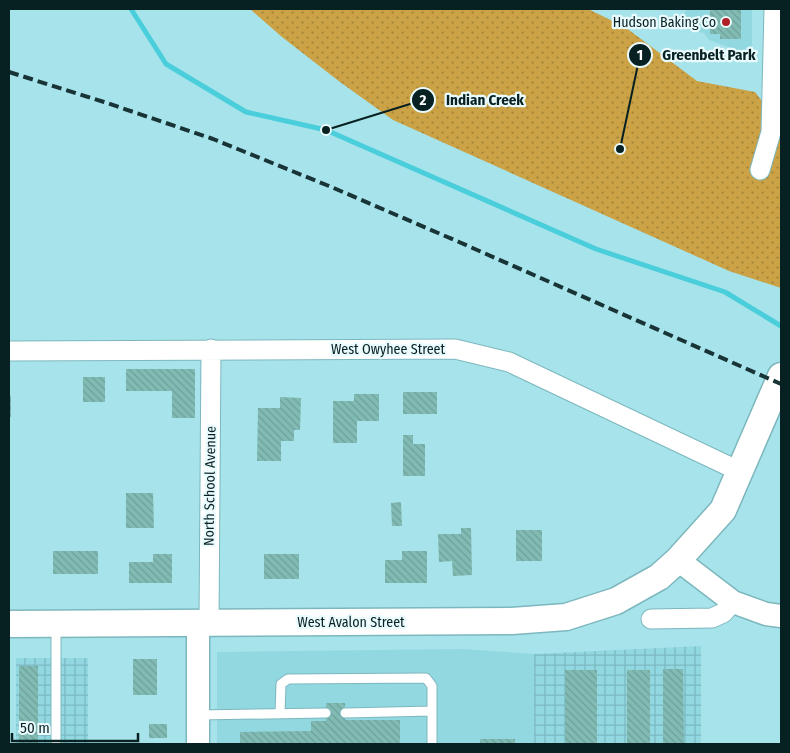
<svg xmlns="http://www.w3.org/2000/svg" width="790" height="753" font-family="'Fira Sans Condensed',sans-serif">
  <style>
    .built { fill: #92d8e1 }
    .industrial { fill: url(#industrial-grid) }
    .park { fill: url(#park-dots) }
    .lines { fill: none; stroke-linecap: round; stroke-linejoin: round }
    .stream { stroke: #4bcedc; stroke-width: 5 }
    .building { fill: url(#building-back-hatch) }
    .service-casing { stroke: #7db7be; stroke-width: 11 }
    .minor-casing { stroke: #7db7be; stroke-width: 21 }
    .tertiary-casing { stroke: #7db7be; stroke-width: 25 }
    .secondary-casing { stroke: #7db7be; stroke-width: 29 }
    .service { stroke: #fff; stroke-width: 9 }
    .minor { stroke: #fff; stroke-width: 19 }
    .tertiary { stroke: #fff; stroke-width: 22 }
    .secondary { stroke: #fff; stroke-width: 26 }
    .rail { stroke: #183437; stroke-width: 4; stroke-dasharray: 10 5; stroke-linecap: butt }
    .poi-dot { fill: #b12026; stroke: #eafbfd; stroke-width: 2 }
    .labels { text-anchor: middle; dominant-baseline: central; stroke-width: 4.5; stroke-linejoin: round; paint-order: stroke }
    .poi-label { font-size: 14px; fill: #072022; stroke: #eafbfd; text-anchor: end }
    .street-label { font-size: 14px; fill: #072022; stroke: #eafbfd }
    .leader { fill: none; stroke: #072022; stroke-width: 2 }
    .callout-dot { fill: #072022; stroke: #eafbfd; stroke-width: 2 }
    .mark-label { font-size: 15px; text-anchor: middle; font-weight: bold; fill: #fff }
    .callout-label { font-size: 15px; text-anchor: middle; font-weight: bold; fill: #072022; stroke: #eafbfd; stroke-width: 4.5; stroke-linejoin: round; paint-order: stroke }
  </style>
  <defs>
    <pattern id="industrial-grid" width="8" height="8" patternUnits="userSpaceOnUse" patternTransform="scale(1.25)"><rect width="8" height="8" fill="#92d8e1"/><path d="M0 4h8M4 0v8" fill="none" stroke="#7cb9c1"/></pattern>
    <pattern id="park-dots" width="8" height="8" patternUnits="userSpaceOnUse" patternTransform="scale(1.25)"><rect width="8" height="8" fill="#cba245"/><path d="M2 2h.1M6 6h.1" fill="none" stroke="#a38439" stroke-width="1.8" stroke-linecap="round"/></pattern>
    <pattern id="building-back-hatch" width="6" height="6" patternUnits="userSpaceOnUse" patternTransform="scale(1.25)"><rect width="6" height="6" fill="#81bbb3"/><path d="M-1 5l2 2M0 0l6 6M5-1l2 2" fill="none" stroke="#6ea09a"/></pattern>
  </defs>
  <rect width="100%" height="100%" fill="#a7e3ea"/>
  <path class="built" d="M686,9h66v43h-11l-32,-12 -5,-7 -23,-5z
    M462,649l72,5v90h-317v-92z"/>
  <path class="industrial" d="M701,646v98h-167v-90z
    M16,658h72v86h-72z"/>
  <path class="park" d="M250,9h338l37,18 72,54 58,11 26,33v163l-52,-17 -336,-151 -53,-38 -58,-45z"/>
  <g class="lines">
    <path class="stream" d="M131,9l35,55 80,48 80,18 270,119 129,43 56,34"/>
  </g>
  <path class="building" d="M710,9h31v30h-21v-5h-10z
    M126,369h69v49h-23v-27h-46z
    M83,377h22v25h-22z
    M403,392h34v22h-34z
    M354,394h25v27h-22v22h-24v-42h21z
    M9,396h2v21h-2z
    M280,397l21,1 -1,32h-6v11h-13v20h-24l1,-53h22z
    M403,435h10v9h12v32h-22z
    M126,493h27l1,35h-28z
    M401,502l1,24h-10l-1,-23z
    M461,528h10l1,47 -19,1 -1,-15 -13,1 -1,-28h23z
    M516,530h26v31h-26z
    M53,551h45v23h-45z
    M402,551h25v32h-42v-23h17z
    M153,554h19v29h-43v-21h24z
    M264,554h35v25h-35z
    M133,659h24v36h-24z
    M19,666h19v78h-19z
    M663,669h20l1,75h-21z
    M565,670h32v74h-32z
    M627,670h23v74h-23z
    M326,703h19v17h55v24h-160v-12l71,-1v-10h15z
    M149,724h18v14h-18z
    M480,739h35v5h-35z"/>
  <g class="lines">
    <g class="service-casing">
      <path id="service" d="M56,626v118
        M280,713l1,-29 7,-5 138,-1 6,8v25
        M345,713l87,-2v33
        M198,715l128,-2"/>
    </g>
    <g class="minor-casing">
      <path id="minor" d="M760,170l11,-38 3,-123
        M9,351l446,-2 54,13 232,110
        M651,619l61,-1 11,-5 10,-11
        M209,623l2,-274"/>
    </g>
    <g class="tertiary-casing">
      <path id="tertiary" d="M678,560l55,42 33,12 15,2
        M198,744v-121"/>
    </g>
    <g class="secondary-casing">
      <path id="secondary" d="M9,624l503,-3 54,-4 50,-16 43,-24 19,-17 45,-50 58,-134"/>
    </g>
    <use href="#service" class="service"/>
    <use href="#minor" class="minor"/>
    <use href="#tertiary" class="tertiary"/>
    <use href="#secondary" class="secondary"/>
    <path class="rail" d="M9,72l95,30 109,37 116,47 130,56 322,142"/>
  </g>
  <circle class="poi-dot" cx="726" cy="22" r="5"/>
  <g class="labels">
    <g class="poi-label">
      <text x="716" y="22">Hudson Baking Co</text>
    </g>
    <g class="street-label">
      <text x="388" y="349">West Owyhee Street</text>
      <text transform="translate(210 486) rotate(-89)">North School Avenue</text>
      <text x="351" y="622">West Avalon Street</text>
    </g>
  </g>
  <path class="leader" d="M620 149L640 55M326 130L423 100"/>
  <g class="callout-dot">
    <circle cx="620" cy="149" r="5"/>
    <circle cx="326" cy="130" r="5"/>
    <circle cx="640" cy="55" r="12"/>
    <circle cx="423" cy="100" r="12"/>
  </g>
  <g class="mark-label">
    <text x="640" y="60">1</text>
    <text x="423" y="105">2</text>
  </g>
  <g class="callout-label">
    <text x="709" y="60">Greenbelt Park</text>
    <text x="485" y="105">Indian Creek</text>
  </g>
  <rect width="790" height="753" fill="none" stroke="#072022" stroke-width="20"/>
  <path d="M12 733v8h126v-8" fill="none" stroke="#072022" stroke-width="2.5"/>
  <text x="20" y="733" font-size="15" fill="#072022" stroke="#eafbfd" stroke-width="4" paint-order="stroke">50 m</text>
</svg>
